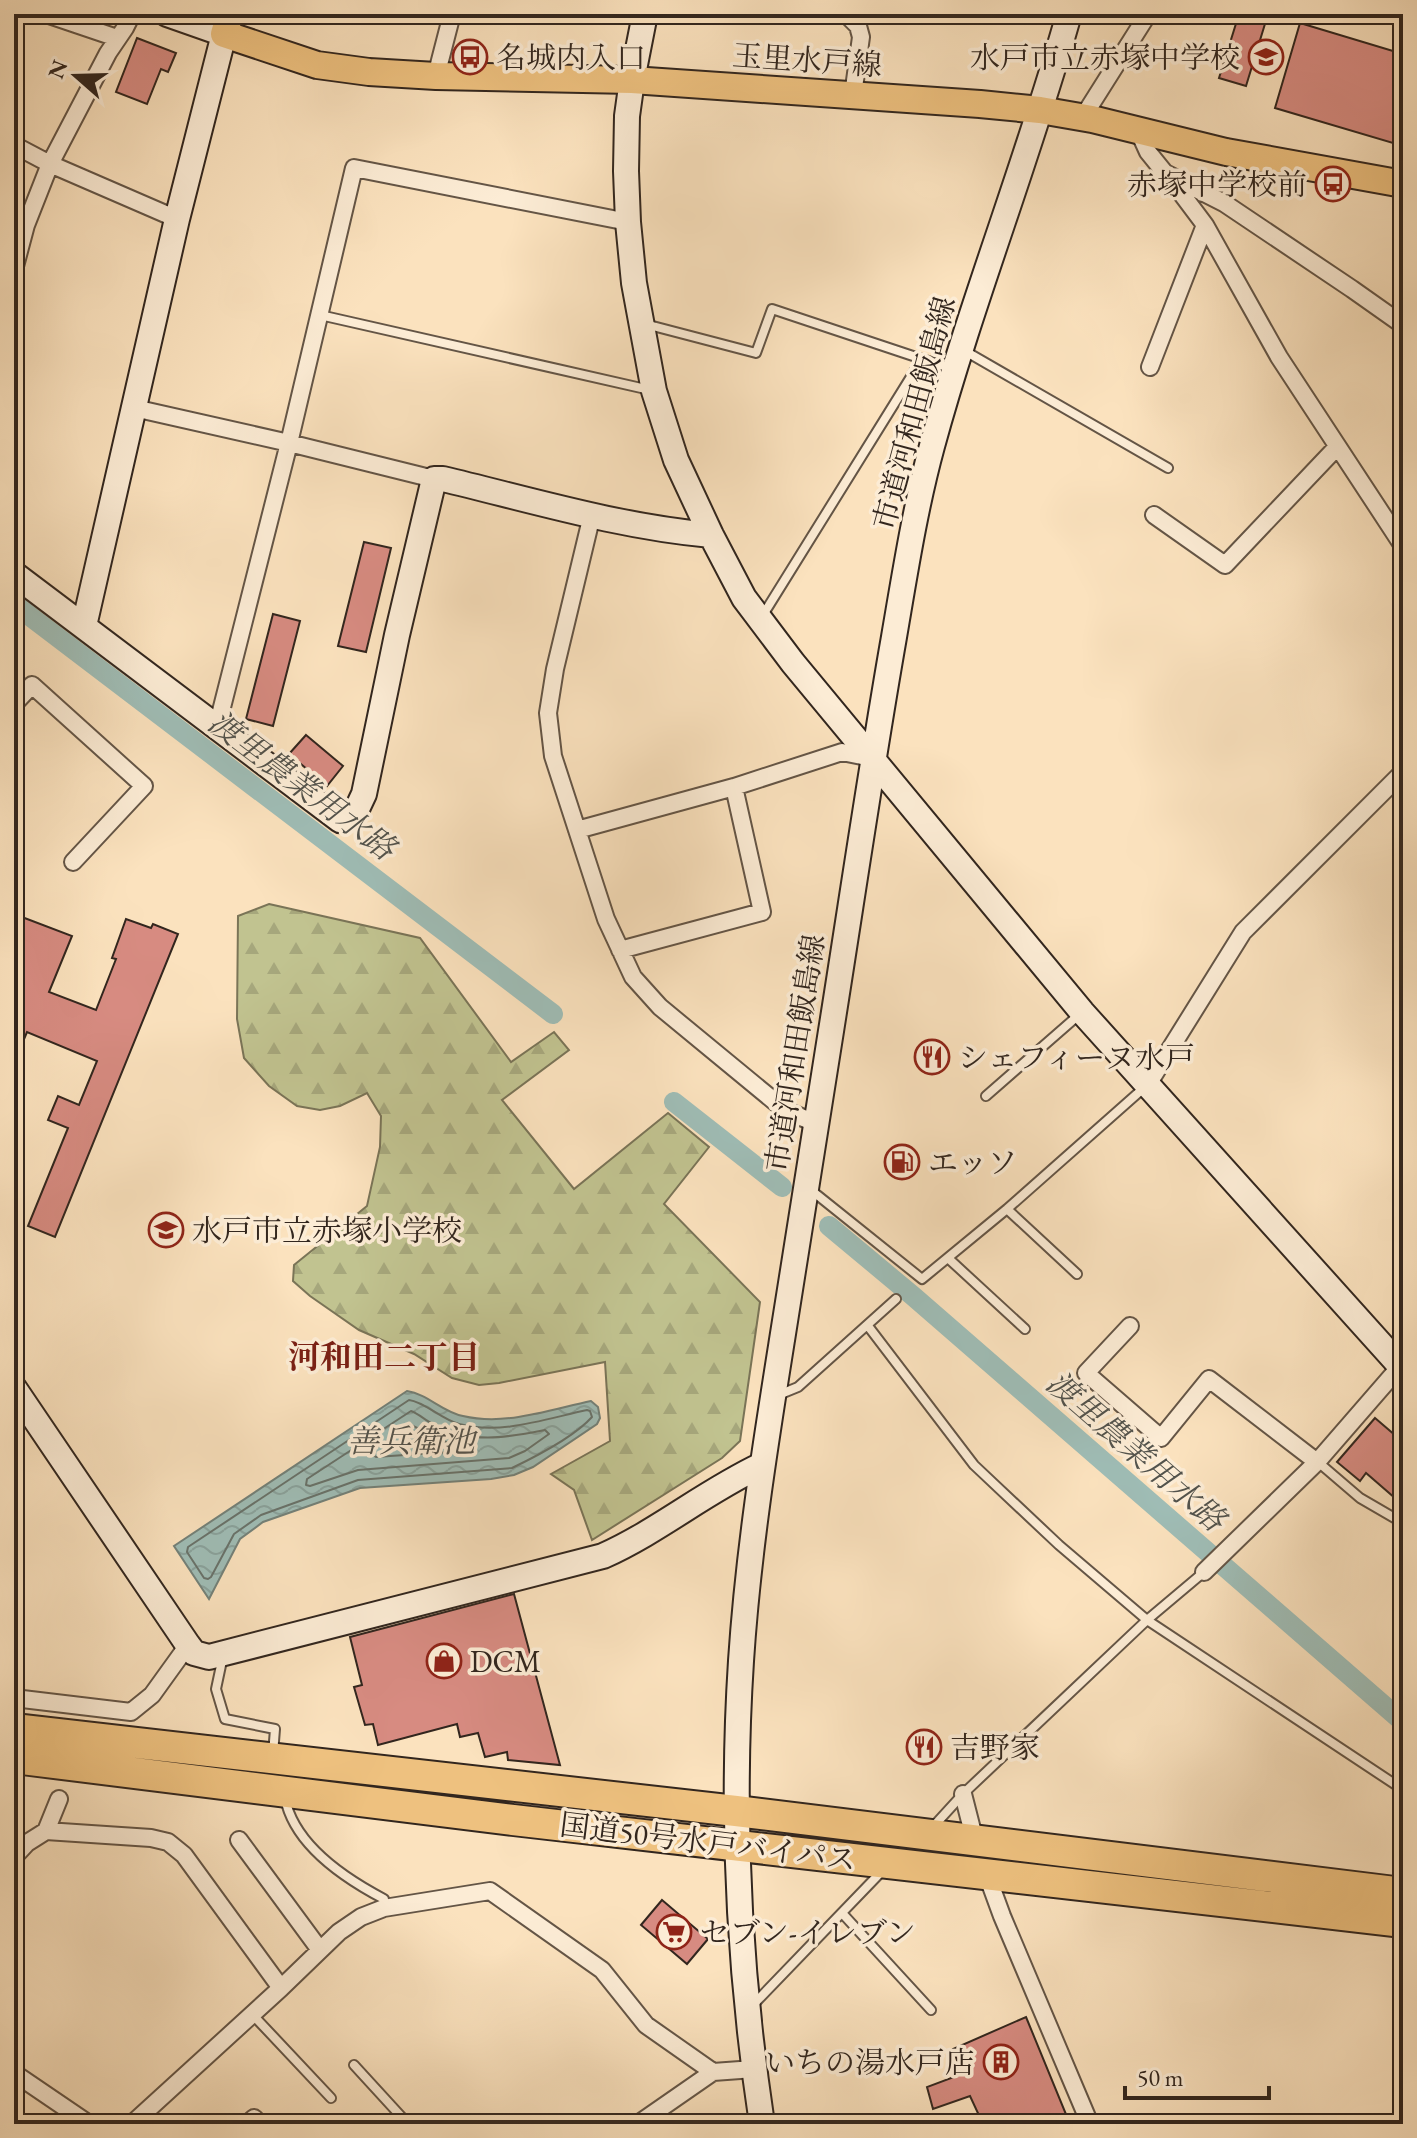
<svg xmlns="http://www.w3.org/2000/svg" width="1417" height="2138" font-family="'EB Garamond','Noto Serif JP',serif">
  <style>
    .forest { fill: url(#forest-firs); stroke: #7a7457; stroke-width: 2 }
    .water { fill: url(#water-waves); stroke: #738179; stroke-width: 2 }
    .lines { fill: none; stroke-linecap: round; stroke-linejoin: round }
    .shore { stroke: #68726a; stroke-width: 2 }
    .canal { stroke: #9fbdb6; stroke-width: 20 }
    .building { fill: #d78b81; stroke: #32261e; stroke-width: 2 }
    .lane-casing { stroke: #645546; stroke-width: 12 }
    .street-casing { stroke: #645546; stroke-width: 20 }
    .secondary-casing { stroke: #32261e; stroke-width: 28 }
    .primary-casing { stroke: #32261e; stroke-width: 30 }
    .highway-casing { stroke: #32261e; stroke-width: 34 }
    .lane { stroke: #fcecd5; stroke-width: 8 }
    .street { stroke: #fcecd5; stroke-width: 16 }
    .secondary { stroke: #fcecd5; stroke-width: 24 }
    .primary { stroke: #eec17f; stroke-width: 26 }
    .highway { stroke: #eec17f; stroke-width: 30 }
    .labels { text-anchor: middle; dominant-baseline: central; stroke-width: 7; stroke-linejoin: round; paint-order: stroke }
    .poi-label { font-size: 30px; fill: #32261e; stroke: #fcecd5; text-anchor: start }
    .street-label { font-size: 30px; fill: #32261e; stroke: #fcecd5 }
    .water-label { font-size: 32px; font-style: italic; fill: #53534c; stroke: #fcecd5 }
    .neighbourhood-label { font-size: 32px; font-weight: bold; fill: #7a1f14; stroke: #fcecd5 }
  </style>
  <defs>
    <pattern id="forest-firs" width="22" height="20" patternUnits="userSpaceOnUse" patternTransform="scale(2)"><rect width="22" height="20" fill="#c1c390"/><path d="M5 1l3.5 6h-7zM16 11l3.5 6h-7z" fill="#a6a77c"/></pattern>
    <pattern id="water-waves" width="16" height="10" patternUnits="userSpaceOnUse" patternTransform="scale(2)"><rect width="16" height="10" fill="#9fbdb6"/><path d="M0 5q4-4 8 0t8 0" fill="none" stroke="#89a29c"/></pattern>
  </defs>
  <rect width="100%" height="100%" fill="#fbe2be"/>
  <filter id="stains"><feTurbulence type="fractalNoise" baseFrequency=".0025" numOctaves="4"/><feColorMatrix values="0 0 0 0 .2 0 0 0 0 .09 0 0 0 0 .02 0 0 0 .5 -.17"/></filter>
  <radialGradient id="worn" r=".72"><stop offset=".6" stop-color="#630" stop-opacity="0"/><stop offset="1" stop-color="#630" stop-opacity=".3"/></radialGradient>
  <path class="forest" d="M269,904l151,34 91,124 43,-30 15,18 -67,50 72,89 94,-76 41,34 -45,57 96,98 -20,139 -18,17 -130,82 -18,-50 -23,-16 59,-33 -5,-79 -106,21 -20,2 -27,-7 -38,-24 -55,-24 -49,-34 -17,-15 1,-16 73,-59 13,-59 1,-31 -14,-23 -27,13 -20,4 -23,-4 -28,-20 -25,-28 -7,-39 1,-103z"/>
  <path class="water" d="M407,1391c21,3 35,21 56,25 42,10 86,-6 128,-15l7,6 2,11 -3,6 -64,43 -19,8 -23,4 -131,9 -97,34 -23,17 -31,60 -35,-53z"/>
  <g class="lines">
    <path class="shore" d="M409,1400c16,2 32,19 50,24 42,11 86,-5 128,-14l3,1 2,6c-18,20 -55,39 -80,51l-154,12 -97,35 -27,19 -23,43 -3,2 -4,-1 -17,-26 1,-5z
      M411,1411c8,3 14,9 22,13 37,20 72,14 112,6l4,4 -24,17 -16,7 -151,12 -48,16 -4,-1 1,-6z
      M411,1425l39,19 1,6 -3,2 -72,5 -3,-2v-5z"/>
    <path class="canal" d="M14,604l539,410
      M674,1102l108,85
      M829,1226l84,70 490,426"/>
  </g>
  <path class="building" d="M1239,14h29l-22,72 -27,-8z
    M1300,23l103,31v92l-128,-38z
    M137,38l39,15 -8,19 -7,-3 -14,35 -31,-12z
    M364,542l27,6 -25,104 -28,-6z
    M273,614l27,7 -27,105 -27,-7z
    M306,735l37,31 -16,20 -38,-32z
    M14,914l58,22 -23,56 47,18 20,-51 -4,-1 14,-39 25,9 2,-4 25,10 -123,303 -27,-11 40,-98 -20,-8 10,-24 21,9 18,-44 -70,-29 -13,31z
    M1375,1418l28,24v63l-37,-32 -6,8 -23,-19z
    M514,1594l46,171 -52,-5 -1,-8 -22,5 -7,-24 -18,4 -3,-13 -79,21 -5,-21 -8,1 -11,-38 8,-2 -12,-48z
    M662,1900l46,39 -21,25 -46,-39z
    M1026,2017l44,107h-87l-13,-28 -37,13 -6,-22 35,-13 -9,-25z"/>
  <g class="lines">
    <g class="lane-casing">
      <path id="lane" d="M320,315l330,75
        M645,324l111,29 16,-44 150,50
        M965,351l203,117
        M763,615l159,-256 31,10
        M986,1096l95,-83
        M811,1190l111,89 85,-70 139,-123
        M1007,1209l70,65
        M949,1259l76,70
        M868,1326l106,139 85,80 88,75 249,165 7,7
        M776,1396l22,-9 98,-88
        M1318,1462l42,36 43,25
        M223,1656l-7,33 9,30 50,10 -2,25
        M285,1798c9,47 59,80 99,101v8
        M931,1829l32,-35 184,-174 57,-48
        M842,1913l89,97
        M752,2006l132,-137
        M252,2014l79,84
        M354,2065l54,59"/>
    </g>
    <g class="street-casing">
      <path id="street" d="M46,14l71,24
        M846,14l12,12 3,11 -8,58
        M436,76l16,-62
        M1083,117l65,-103
        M1138,130l10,22 17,21 59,30 128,86 51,36
        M14,145l36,19 127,55
        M1205,225l74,132 124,189
        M14,270l12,-45 24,-61 58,-111 17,-25 7,-14
        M1150,367l55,-142 -36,-48
        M134,408l155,35 145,36
        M592,515l-37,154 -7,44 5,43 53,163 27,58 27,30 125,103 32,14
        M1154,515l71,50 112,-118
        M14,704l18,-19 112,101 -71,76
        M217,727l72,-284 65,-275 274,54
        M577,830l157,-43 108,-35 30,6
        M620,950l142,-38 -28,-125
        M1147,1086l96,-154 160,-160
        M1130,1326l-44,47 75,65 48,-59 108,83
        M1204,1572l113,-110 86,-99
        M14,1698l117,14 21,-17 36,-50
        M963,1794l12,47
        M46,1831l105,7 17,4 16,13 97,133
        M239,1840l81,110
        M14,1857l13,-14 19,-12 13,-32
        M987,1875l15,41 88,208
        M14,2073l75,51
        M132,2124l149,-136 58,-56 22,-15 23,-9 106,-17 112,79 44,55 67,47
        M247,2124l7,-6 6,6
        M638,2124l75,-52 41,-3"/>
    </g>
    <g class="secondary-casing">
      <path id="secondary" d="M645,14l-13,66 -5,36 -1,55 2,51 6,61 20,108 22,69 35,75 33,63 49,65 289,349 321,357
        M14,574l326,246 16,-9 8,-17 33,-159 37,-156h9c88,21 177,48 268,56
        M84,626l93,-407 47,-185 -57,-20
        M14,1388l174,257 6,8 15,4 394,-101c56,-25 103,-65 159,-91
        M762,2124c-23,-153 -31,-309 -21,-463 7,-108 24,-214 41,-321 17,-103 33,-206 49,-309 21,-132 40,-263 63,-394 11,-64 21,-129 38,-191 40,-146 96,-286 137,-432"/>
    </g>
    <g class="primary-casing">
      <path id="primary" d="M230,14l-6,20 93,31 52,7 67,4 196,4 348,24 60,6 52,9 134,33 177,32"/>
    </g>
    <g class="highway-casing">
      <path id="highway" d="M14,1729l722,82 667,82
        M14,1758l499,62 890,102"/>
    </g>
    <use href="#lane" class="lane"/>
    <use href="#street" class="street"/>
    <use href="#secondary" class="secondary"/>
    <use href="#primary" class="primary"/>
    <use href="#highway" class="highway"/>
  </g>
  <defs>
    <g id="bus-ring" transform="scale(1.8)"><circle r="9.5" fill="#fcecd5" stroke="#8f2418" stroke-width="1.5"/><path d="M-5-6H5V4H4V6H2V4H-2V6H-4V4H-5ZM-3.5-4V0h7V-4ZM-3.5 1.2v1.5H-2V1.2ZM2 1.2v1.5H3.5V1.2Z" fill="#8f2418"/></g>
    <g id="school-ring" transform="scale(1.8)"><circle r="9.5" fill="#fcecd5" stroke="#8f2418" stroke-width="1.5"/><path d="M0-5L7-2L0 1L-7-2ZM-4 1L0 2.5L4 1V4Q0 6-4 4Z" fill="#8f2418"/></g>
    <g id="restaurant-ring" transform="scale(1.8)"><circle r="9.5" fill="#fcecd5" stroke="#8f2418" stroke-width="1.5"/><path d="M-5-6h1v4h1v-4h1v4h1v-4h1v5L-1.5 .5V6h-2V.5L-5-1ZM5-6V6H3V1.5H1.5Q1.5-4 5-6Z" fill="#8f2418"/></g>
    <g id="fuel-ring" transform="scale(1.8)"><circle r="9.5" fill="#fcecd5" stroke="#8f2418" stroke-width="1.5"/><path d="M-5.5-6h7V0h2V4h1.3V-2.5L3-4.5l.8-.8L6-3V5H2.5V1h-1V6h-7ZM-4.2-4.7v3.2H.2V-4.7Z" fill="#8f2418"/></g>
    <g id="shop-ring" transform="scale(1.8)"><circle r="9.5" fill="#fcecd5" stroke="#8f2418" stroke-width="1.5"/><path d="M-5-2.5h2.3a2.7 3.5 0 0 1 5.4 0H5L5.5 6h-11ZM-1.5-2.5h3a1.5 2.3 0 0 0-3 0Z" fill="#8f2418"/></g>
    <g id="supermarket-ring" transform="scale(1.8)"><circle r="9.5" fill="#fcecd5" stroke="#8f2418" stroke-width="1.5"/><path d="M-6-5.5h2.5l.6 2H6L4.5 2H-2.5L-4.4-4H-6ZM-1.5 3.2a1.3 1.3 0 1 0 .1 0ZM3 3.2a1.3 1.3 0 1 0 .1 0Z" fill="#8f2418"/></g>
    <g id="building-ring" transform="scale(1.8)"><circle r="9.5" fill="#fcecd5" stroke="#8f2418" stroke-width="1.5"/><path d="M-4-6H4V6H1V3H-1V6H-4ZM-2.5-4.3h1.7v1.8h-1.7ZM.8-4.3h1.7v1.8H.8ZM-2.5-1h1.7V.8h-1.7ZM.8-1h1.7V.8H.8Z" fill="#8f2418"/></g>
  </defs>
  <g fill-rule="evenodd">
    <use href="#bus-ring" x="470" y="57"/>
    <use href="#school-ring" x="1266" y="57"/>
    <use href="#bus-ring" x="1333" y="184"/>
    <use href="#restaurant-ring" x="932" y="1057"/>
    <use href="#fuel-ring" x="902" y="1162"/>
    <use href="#school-ring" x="166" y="1230"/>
    <use href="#shop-ring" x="444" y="1661"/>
    <use href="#restaurant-ring" x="924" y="1747"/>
    <use href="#supermarket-ring" x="674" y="1932"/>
    <use href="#building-ring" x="1001" y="2062"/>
  </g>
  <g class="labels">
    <g class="poi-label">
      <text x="496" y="57">名城内入口</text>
      <text x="1240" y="57" text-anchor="end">水戸市立赤塚中学校</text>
      <text x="1307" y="184" text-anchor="end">赤塚中学校前</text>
      <text x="958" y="1057">シェフィーヌ水戸</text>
      <text x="928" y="1162">エッソ</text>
      <text x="192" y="1230">水戸市立赤塚小学校</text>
      <text x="470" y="1661">DCM</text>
      <text x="950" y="1747">吉野家</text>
      <text x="700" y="1932">セブン-イレブン</text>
      <text x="975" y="2062" text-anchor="end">いちの湯水戸店</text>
    </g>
    <g class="street-label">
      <text transform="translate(807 60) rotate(4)">玉里水戸線</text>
      <text transform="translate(914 413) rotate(-75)">市道河和田飯島線</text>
      <text transform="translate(795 1053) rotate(-81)">市道河和田飯島線</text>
      <text transform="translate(708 1842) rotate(7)">国道50号水戸バイパス</text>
    </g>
    <g class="water-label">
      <text transform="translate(302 785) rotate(37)">渡里農業用水路</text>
      <text x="411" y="1441">善兵衛池</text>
      <text transform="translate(1136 1451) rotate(41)">渡里農業用水路</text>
    </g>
    <g class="neighbourhood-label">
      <text x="384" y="1357">河和田二丁目</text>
    </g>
  </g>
  <rect width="1417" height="2138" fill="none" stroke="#fbe2be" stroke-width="48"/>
  <rect x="16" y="16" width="1385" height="2106" fill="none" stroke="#32261e" stroke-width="4"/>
  <rect x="24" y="24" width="1369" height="2090" fill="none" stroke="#32261e" stroke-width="2"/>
  <g transform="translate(76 76) rotate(290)" stroke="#fcecd5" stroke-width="6" paint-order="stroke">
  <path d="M0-6L14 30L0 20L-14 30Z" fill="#32261e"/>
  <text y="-12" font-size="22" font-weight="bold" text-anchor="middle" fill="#32261e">N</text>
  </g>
  <path d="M1125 2086v12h144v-12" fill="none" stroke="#32261e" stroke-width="4"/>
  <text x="1137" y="2086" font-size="24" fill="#32261e" stroke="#fcecd5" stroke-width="6" paint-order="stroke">50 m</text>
  <rect width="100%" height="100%" filter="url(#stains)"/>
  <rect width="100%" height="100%" fill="url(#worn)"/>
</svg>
